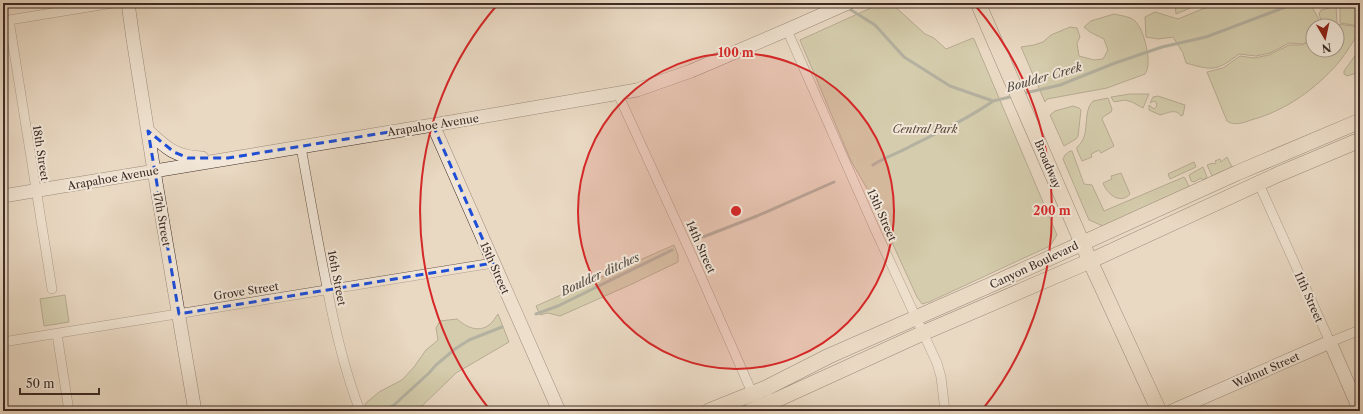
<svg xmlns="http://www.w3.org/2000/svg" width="1363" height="414" font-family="'Libre Caslon Text',serif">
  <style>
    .green { fill: #bbbd90; stroke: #7c745a }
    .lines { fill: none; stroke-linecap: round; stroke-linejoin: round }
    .stream { stroke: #758277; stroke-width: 3 }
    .street-casing { stroke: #69574c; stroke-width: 10 }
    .secondary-casing { stroke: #3e2c25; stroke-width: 14 }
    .primary-casing { stroke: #3e2c25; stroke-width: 16 }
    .street { stroke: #f1e6d7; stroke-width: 9 }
    .secondary { stroke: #f1e6d7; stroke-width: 13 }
    .primary { stroke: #e9d8c2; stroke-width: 15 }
    .marked { fill: none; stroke: #1d4ed8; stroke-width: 3; stroke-dasharray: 8 5; stroke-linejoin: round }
    .ring { fill: none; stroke: #d62828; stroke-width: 2 }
    .labels { text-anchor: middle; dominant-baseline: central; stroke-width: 4; stroke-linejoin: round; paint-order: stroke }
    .street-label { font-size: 11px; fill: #3e2c25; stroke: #f1e6d7 }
    .park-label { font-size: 11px; font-style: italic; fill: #57493a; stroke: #f1e6d7 }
    .water-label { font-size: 12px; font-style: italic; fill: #504940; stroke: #f1e6d7 }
    .centre { fill: #d62828; stroke: #f1e6d7; stroke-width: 2 }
    .ring-label { font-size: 12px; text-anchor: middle; font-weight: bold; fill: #d62828; stroke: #f1e6d7; stroke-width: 4; stroke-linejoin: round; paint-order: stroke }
  </style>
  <rect width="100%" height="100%" fill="#e9d8c2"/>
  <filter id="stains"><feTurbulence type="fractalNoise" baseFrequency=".005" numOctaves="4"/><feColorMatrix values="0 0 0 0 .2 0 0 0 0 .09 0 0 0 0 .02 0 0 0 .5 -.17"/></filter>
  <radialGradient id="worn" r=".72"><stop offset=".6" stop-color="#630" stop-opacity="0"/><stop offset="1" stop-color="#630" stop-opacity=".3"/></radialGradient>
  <path class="green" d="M887,3h4l34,31 9,4 12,11 27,-11 1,1 83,196 -7,11 -121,56 -7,2 -5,-7 -48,-105 -18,-31 -51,-121 73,-33z
    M1175,3h27l-26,11z
    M1217,3h104l-9,4 10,18 -9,1v12l-10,6 -14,-1 -19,10 -14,3 -17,-2c-22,17 -26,17 -53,9l-3,-10 -10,-16 -15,2 -12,-2 -1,-20 10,-5 23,7z
    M1340,3h20v23l-20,-3z
    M1336,6l1,18 23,3v4c-7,10 -13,21 -21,31 -23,27 -54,49 -88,58 -8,3 -17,6 -24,1l-20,-49 16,-4 17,-12 14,2 15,-3 20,-10h13l11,-5v10h24v-24h-14l-4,-12 2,-4z
    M1114,14c8,2 15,2 21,7 9,8 18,43 10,53l-38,14 -60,11 -2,3 -24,-55 13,-2 9,-3 8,-7 19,-8 7,1 3,9 -3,6 2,13 15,4 9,-1 5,-9 -4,-11 -14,-7 -6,-5 7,-6z
    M1360,49v23l-13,4 -3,-2v-3z
    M1130,94h19l-6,14 -11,-6 -7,-2 -11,2 -3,-5z
    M1158,96l27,9 -2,10 -2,1c-5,-8 -13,-3 -21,-1l-11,-5v-5l5,4 3,-3 -1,-4 -2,-1 -4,2 3,-6z
    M1108,98l4,11 -1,3 -8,5 -1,2 12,27 -13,7 -2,-3 -8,4 1,3 -10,4 -5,-11v-3c15,-12 4,-33 16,-46z
    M1073,106l6,2 2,2 -3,26 -2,3 -12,7 -14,-31 5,-4z
    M1070,151h2l12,33 8,1 12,26 80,-34 1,1 5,11 -87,37 -14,-6 -26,-61 2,-4z
    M1227,157l5,10 -20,9 -5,-11 6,-2 1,1 2,-1 -1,-2 5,-2 1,3z
    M1194,162l2,5 -26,12 -2,-5z
    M1203,167l4,10 -4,3 -2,-2 -7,4 -3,-1 -2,-6z
    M1121,173l9,21c-10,11 -23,0 -27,-11l9,-4 -1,-3z
    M674,245l4,10v7l-46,22 -72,32 -12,-3 -8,2 -4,-9z
    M65,295l4,27 -25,4 -4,-27z
    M498,314l11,28 -53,31 -34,33 -9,5h-45l-3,-7 14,-12 23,-12 12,-13 12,-17 12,-10 -2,-12 4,-7 17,-2c9,8 21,14 32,6 4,-3 6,-7 9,-11z"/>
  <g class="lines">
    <path class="stream" d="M848,8l27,17 29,32 46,29 43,15 21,-5
      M1021,94l39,-9 55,-22 47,-16 44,-10 90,-34
      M873,165c11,-8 24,-11 36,-18 28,-14 59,-28 84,-46
      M703,237l54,-21 77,-34
      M536,314l22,-8 114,-56
      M382,411l12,-6 35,-32 7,-8 19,-16 14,-9 33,-13"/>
    <g class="street-casing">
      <path id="street" d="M9,20l43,269
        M3,21l110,-18
        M787,30l87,197 63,136 4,14 4,34
        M618,94l74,162 62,141
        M301,147c8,45 16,90 25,135 8,44 18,87 34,129
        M1259,184l71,158 30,-12
        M57,334l12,77
        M3,342l490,-79"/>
    </g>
    <g class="secondary-casing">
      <path id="secondary" d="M128,3l5,36 21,132 41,240
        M433,125l126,286
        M148,131c18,17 27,26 54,27
        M3,196l430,-71 204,-35 54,-19 96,-41 61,-27
        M1172,411l158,-69 30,69"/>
    </g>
    <g class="primary-casing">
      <path id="primary" d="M978,3l112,258 69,150
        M709,411l57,-23 63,-32 159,-70 249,-113 123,-52
        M750,411l24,-10 149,-68 167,-72 189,-87 81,-34"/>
    </g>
    <use href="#street" class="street"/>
    <use href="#secondary" class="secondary"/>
    <use href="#primary" class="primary"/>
  </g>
  <path d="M0 0H1363V414H0ZM433,125l60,138 -314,51 -31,-183 26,21 14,6h40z" fill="#e9d8c2" fill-opacity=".55" fill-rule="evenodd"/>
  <path class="marked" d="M433,125l60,138 -314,51 -31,-183 26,21 14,6h40z"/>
  <circle cx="736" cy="211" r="158" fill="#d62828" fill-opacity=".12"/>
  <g class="ring">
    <circle cx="736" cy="211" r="158"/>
    <path d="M490 410A316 316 0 0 1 498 4M974 4A316 316 0 0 1 982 410"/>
  </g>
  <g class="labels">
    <g class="street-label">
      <text transform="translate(433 125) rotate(-9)">Arapahoe Avenue</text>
      <text transform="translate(41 153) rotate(81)">18th Street</text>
      <text transform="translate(1048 164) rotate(67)">Broadway</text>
      <text transform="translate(113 178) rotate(-10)">Arapahoe Avenue</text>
      <text transform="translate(882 215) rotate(66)">13th Street</text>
      <text transform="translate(162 219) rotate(80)">17th Street</text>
      <text transform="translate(701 247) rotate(66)">14th Street</text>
      <text transform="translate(1034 265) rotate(-25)">Canyon Boulevard</text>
      <text transform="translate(495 268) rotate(66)">15th Street</text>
      <text transform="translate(337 278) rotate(79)">16th Street</text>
      <text transform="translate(246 291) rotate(-9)">Grove Street</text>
      <text transform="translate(1309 297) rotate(66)">11th Street</text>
      <text transform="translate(1266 370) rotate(-24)">Walnut Street</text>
    </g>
    <g class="park-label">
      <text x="925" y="129">Central Park</text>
    </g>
    <g class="water-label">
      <text transform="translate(1044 77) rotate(-16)">Boulder Creek</text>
      <text transform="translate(600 274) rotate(-25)">Boulder ditches</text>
    </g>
  </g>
  <circle cx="736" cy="211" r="6" class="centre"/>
  <g class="ring-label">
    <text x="736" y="57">100 m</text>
    <text x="1052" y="215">200 m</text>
  </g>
  <rect width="1363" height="414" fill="none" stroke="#e9d8c2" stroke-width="16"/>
  <rect x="4" y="4" width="1355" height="406" fill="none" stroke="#3e2c25" stroke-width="2"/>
  <rect x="8" y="8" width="1347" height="398" fill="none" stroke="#3e2c25"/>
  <g transform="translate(1325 38) rotate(171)"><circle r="19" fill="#f1e6d7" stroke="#a99c90"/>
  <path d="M0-3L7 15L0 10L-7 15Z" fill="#8f2418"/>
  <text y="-6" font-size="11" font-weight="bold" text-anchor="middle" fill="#3e2c25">N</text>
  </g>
  <path d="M20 388v6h79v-6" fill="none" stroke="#3e2c25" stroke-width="2"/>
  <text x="26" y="388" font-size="12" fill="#3e2c25" stroke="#f1e6d7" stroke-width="3" paint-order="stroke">50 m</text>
  <rect width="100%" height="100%" filter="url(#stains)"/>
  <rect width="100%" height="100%" fill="url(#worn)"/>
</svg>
